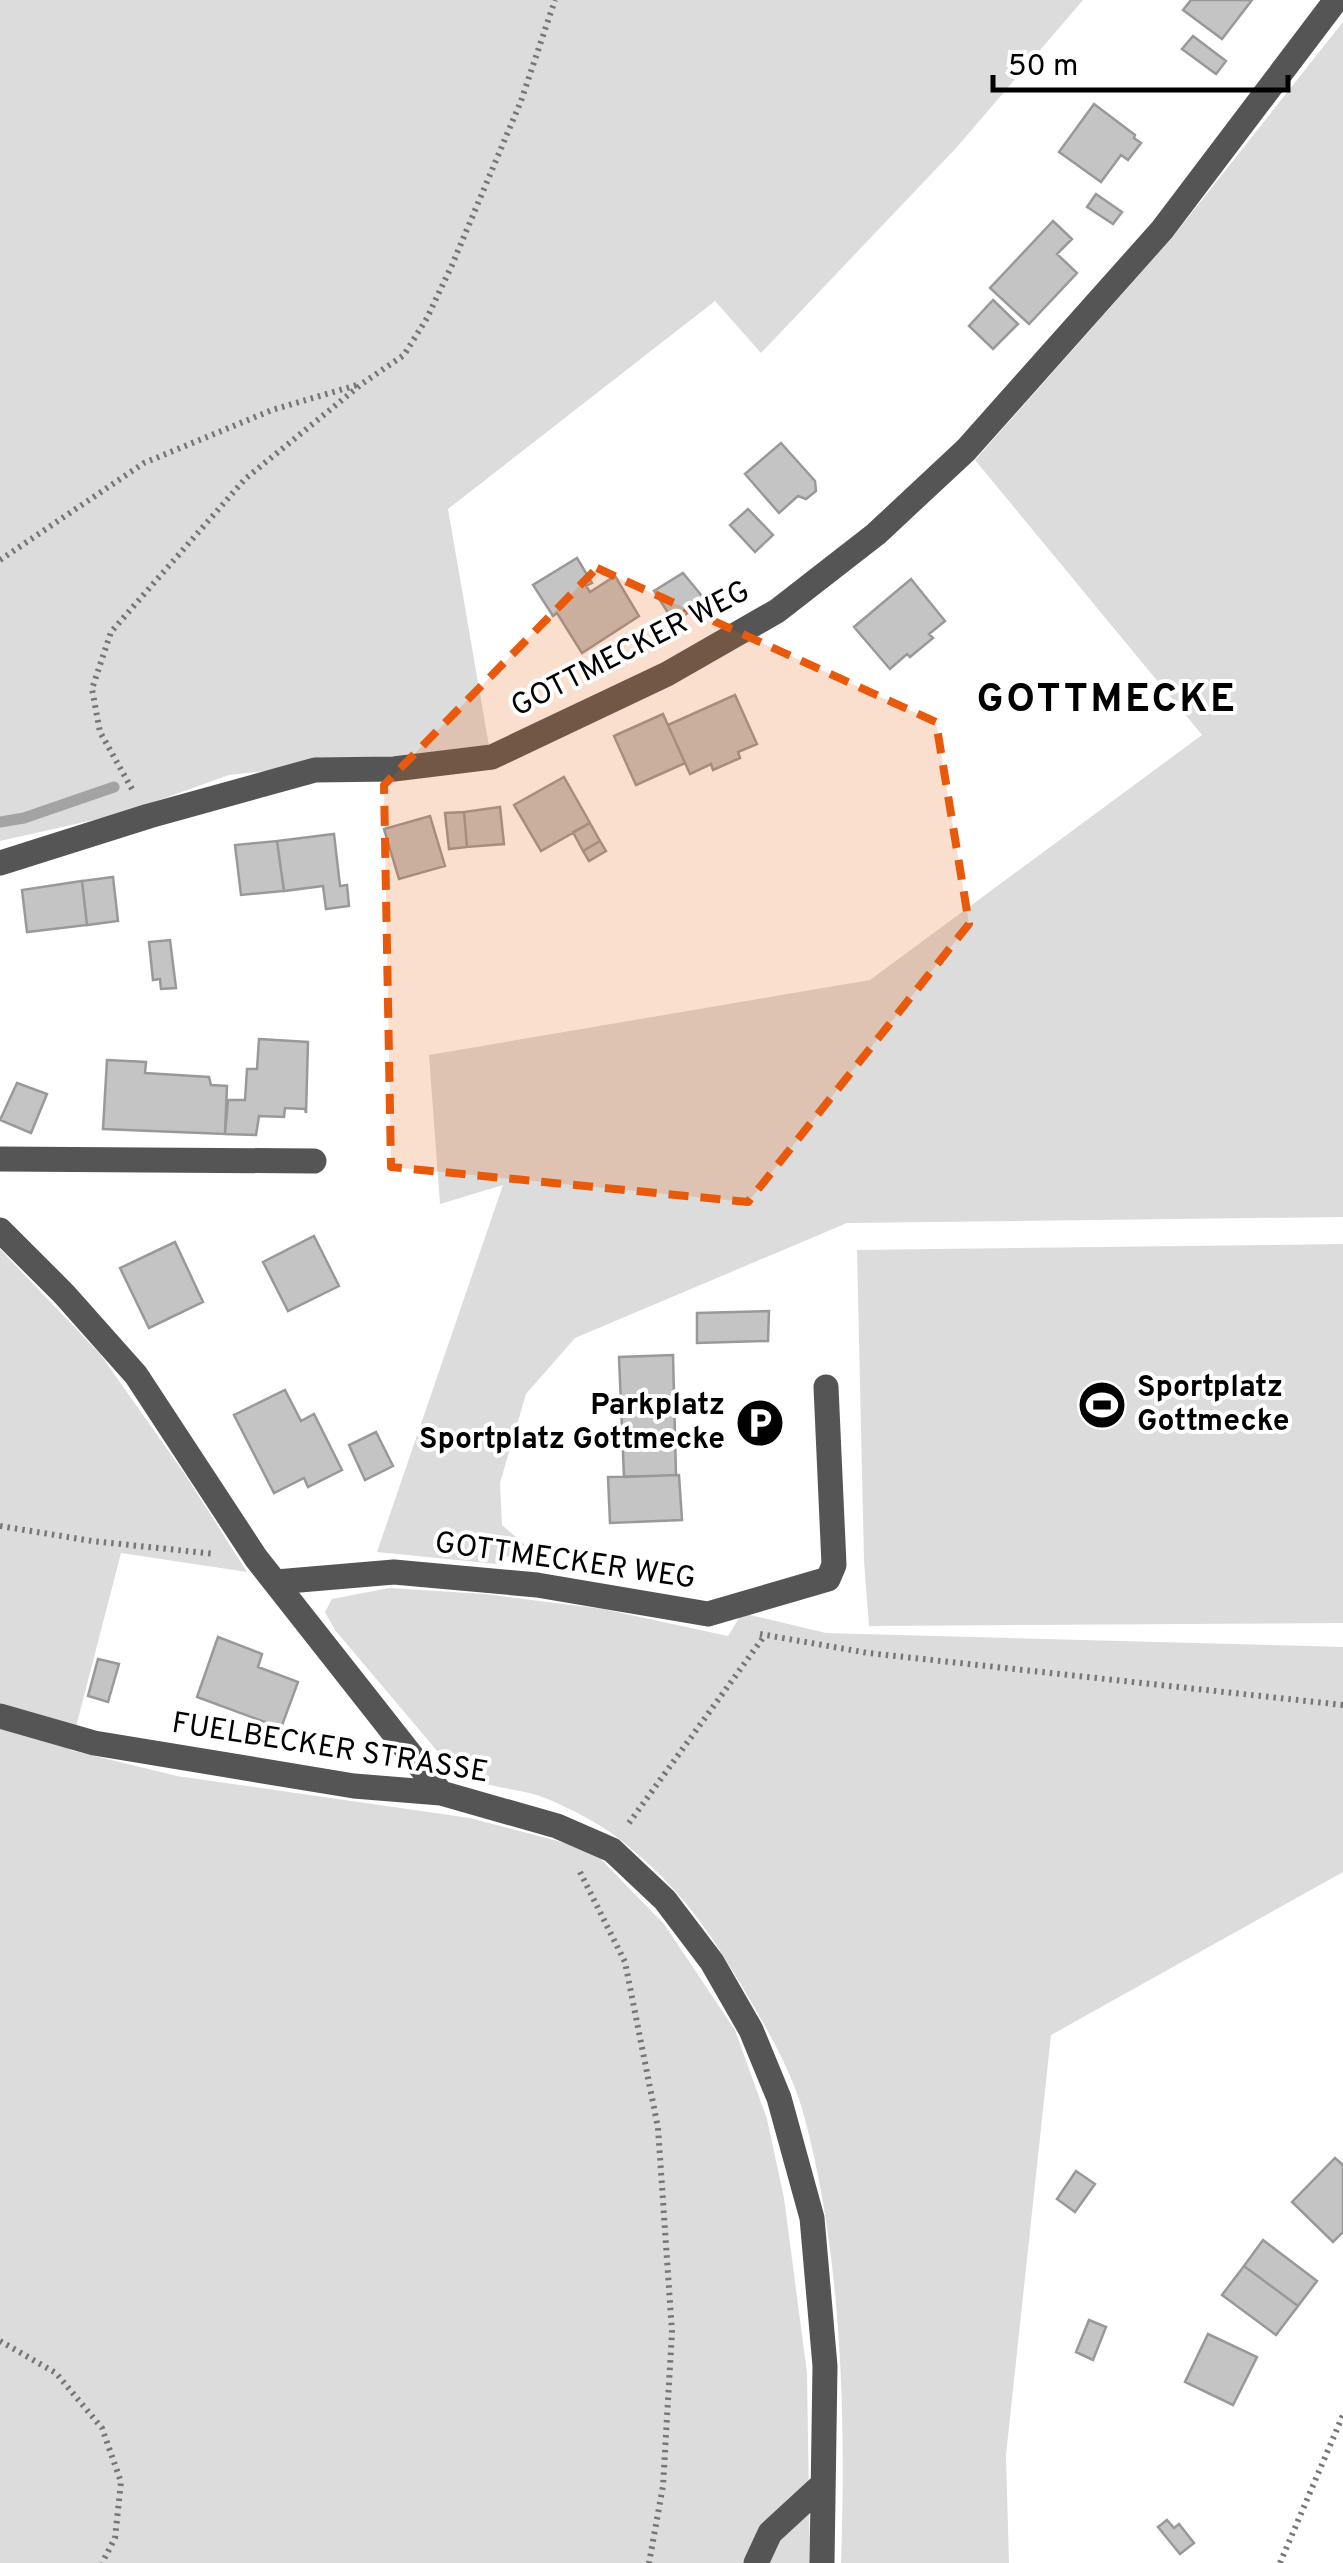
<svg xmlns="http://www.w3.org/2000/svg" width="1343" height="2563" font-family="Overpass,sans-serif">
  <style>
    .green { fill: #dcdcdc }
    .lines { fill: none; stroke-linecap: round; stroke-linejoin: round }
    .stream { stroke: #a3a3a3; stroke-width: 11 }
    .building { fill: #c4c4c4; stroke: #999; stroke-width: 2.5 }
    .path { stroke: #777; stroke-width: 6; stroke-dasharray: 2.5 5; stroke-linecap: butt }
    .minor { stroke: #555; stroke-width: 25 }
    .marked { fill: #e8590c; fill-opacity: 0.2; stroke: #e8590c; stroke-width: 8; stroke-dasharray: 20 12; stroke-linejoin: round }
    .labels { text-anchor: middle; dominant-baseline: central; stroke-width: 8; stroke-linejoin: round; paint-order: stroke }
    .street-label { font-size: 30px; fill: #000; stroke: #fff }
    .poi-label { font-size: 30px; font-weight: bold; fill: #000; stroke: #fff; text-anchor: start }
    .district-label { font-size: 40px; font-weight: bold; letter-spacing: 2.5px; fill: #000; stroke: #fff }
  </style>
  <rect width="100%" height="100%" fill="#fff"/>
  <path class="green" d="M0,0h1083l-126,147 -196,206 -46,-52 -267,208 41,237 -260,29 -109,39 -120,27z
    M1343,22v1195l-496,6 -272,115 -49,56 -26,89 2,42 23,20 -28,19 -120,-12 126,-367 -63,19 -11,-149 441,-75 332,-245 -227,-275 196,-221z
    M1343,1244v379l-474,3 -5,-65 -7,-311z
    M0,1249l100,105 84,119 63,99 -126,-19 -51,197 107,26 293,42 122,32 72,74 71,106 32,89 17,79 23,175 3,190h-810z
    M389,1588l96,6 118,15 125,27 14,-23 84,20 517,14v225l-292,163 -45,420 3,108h-168c5,-146 1,-310 -38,-451 -13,-46 -39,-88 -63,-129 -36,-61 -69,-105 -126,-148 -19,-14 -59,-35 -81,-41 -26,-7 -57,-8 -79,-23l-119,-141 -10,-18 7,-13z"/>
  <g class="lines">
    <path class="stream" d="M0,822l24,-4 90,-31"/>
  </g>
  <path class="building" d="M1191,0h61l-30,39 -39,-29z
    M1193,36l33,25 -10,13 -34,-25z
    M1094,104l41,31 -1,3 7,5 -13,17 -7,-5 -20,27 -42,-30z
    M1096,194l26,18 -9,12 -26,-17z
    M1053,221l19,18 -15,15 20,19 -48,51 -39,-36z
    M993,300l25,24 -25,25 -24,-23z
    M781,443l34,38 1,10 -10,8 -8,-3 -19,17 -34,-39z
    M748,509l25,26 -18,17 -25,-27z
    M577,558l15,25 -6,3 4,6 25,-16 24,40 -57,37 -25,-40 -4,3 -20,-31z
    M683,573l23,28 -32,21 -20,-31z
    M911,579l34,42 -16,13 4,4 -23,19 -3,-3 -17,15 -36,-42z
    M735,695l22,49 -19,8 2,6 -27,12 -2,-6 -21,10 -22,-49z
    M663,714l22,49 -49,22 -22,-49z
    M564,777l26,46 -49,28 -27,-46z
    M500,807l4,37 -37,3 -3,-35z
    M464,812l3,35 -18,2 -4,-36z
    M430,816l15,50 -46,13 -15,-50z
    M590,823l10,18 -17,10 -10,-19z
    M334,834l6,52 7,-1 2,21 -23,3 -3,-23 -39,5 -7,-50z
    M277,841l7,50 -43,4 -6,-50z
    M600,841l6,10 -17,10 -6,-10z
    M113,877l5,44 -31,4 -5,-44z
    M82,881l5,44 -60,7 -5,-42z
    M170,940l6,48 -15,1 -1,-10 -7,1 -4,-38z
    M259,1039l49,3 -2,71 -1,-4 -20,-1 -1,9 -25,-1 -3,19 -31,-1 3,-34h17l2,-31h10z
    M107,1060l39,2 -1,11 64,4 2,8 16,1 -2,48 -122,-5z
    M17,1083l30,11 -16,39 -31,-13z
    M314,1236l25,50 -51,25 -25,-49z
    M175,1242l28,60 -54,26 -29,-60z
    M769,1311l-1,30 -71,2v-30z
    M673,1355l3,120 -52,2 -5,-120z
    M285,1390l16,31 13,-7 28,56 -34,17 -4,-9 -30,15 -40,-78z
    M376,1432l17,34 -28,14 -16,-35z
    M679,1475l3,45 -72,3 -2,-46z
    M218,1637l44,17 -4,13 40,15 -17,46 -84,-31z
    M98,1659l21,5 -11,38 -20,-6z
    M1335,2158l8,7v67l-10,10 -41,-40z
    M1076,2171l19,13 -20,28 -18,-13z
    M1263,2240l54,41 -19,25 -54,-40z
    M1244,2266l54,40 -22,29 -54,-40z
    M1089,2320l17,7 -13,33 -17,-8z
    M1208,2334l49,23 -24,48 -48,-23z
    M1167,2520l7,8 5,-4 15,19 -14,11 -22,-27z"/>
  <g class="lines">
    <path class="path" d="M0,560l144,-97 128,-53 85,-25
      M132,789l-32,-57 -8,-43 19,-57 134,-153 118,-96 41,-28 23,-37 25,-53 69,-164 34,-101
      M0,1526l92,15 123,13
      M760,1634l108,19 475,52
      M629,1823l136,-188
      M580,1872l45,90 33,166 14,204 -9,154 -14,77
      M0,2341l56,32 46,55 19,54 -6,56 -13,25
      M1280,2563l63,-148"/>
    <path class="minor" d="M0,863l149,-47 166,-46 79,-1 98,-12 175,-83 110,-63 99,-77 90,-84 196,-220 174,-230
      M0,1159l314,2
      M0,1230l64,64 72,81 120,183 185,235
      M276,1582l118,-10 143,13 171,29 120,-35 6,-14 -8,-178
      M0,1716l94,27 260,43 87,7 116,33 55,24 53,50 47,62 39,68 28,68 33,120 13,148 -3,197
      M756,2563l14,-30 52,-48"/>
  </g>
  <path class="marked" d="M597,568l339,154 33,202 -221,278 -357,-35 -7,-382z"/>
  <defs>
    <g id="stadium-disc" transform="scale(2.5)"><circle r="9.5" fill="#000" stroke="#fff"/><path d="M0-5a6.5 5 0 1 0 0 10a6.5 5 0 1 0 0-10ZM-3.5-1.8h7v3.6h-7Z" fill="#fff"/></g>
    <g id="parking-disc" transform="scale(2.5)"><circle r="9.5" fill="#000" stroke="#fff"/><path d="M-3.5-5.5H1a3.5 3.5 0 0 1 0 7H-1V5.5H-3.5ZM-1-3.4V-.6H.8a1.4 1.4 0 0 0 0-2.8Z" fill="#fff"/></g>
  </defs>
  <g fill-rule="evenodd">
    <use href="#stadium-disc" x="1102" y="1405"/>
    <use href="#parking-disc" x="760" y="1423"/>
  </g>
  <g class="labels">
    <g class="street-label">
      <text transform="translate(631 650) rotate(-27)">GOTTMECKER WEG</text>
      <text transform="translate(565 1562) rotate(8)">GOTTMECKER WEG</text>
      <text transform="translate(330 1749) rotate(9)">FUELBECKER STRASSE</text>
    </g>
    <g class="poi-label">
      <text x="1137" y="1388">Sportplatz<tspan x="1137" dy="34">Gottmecke</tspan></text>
      <text x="725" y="1406" text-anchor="end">Parkplatz<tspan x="725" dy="34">Sportplatz Gottmecke</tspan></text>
    </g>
    <g class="district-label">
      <text x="1107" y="701">GOTTMECKE</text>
    </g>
  </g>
  <path d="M993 75v15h295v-15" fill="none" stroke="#000000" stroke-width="5"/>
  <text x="1008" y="75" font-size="30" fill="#000000" stroke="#ffffff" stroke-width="8" paint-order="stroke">50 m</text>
</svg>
